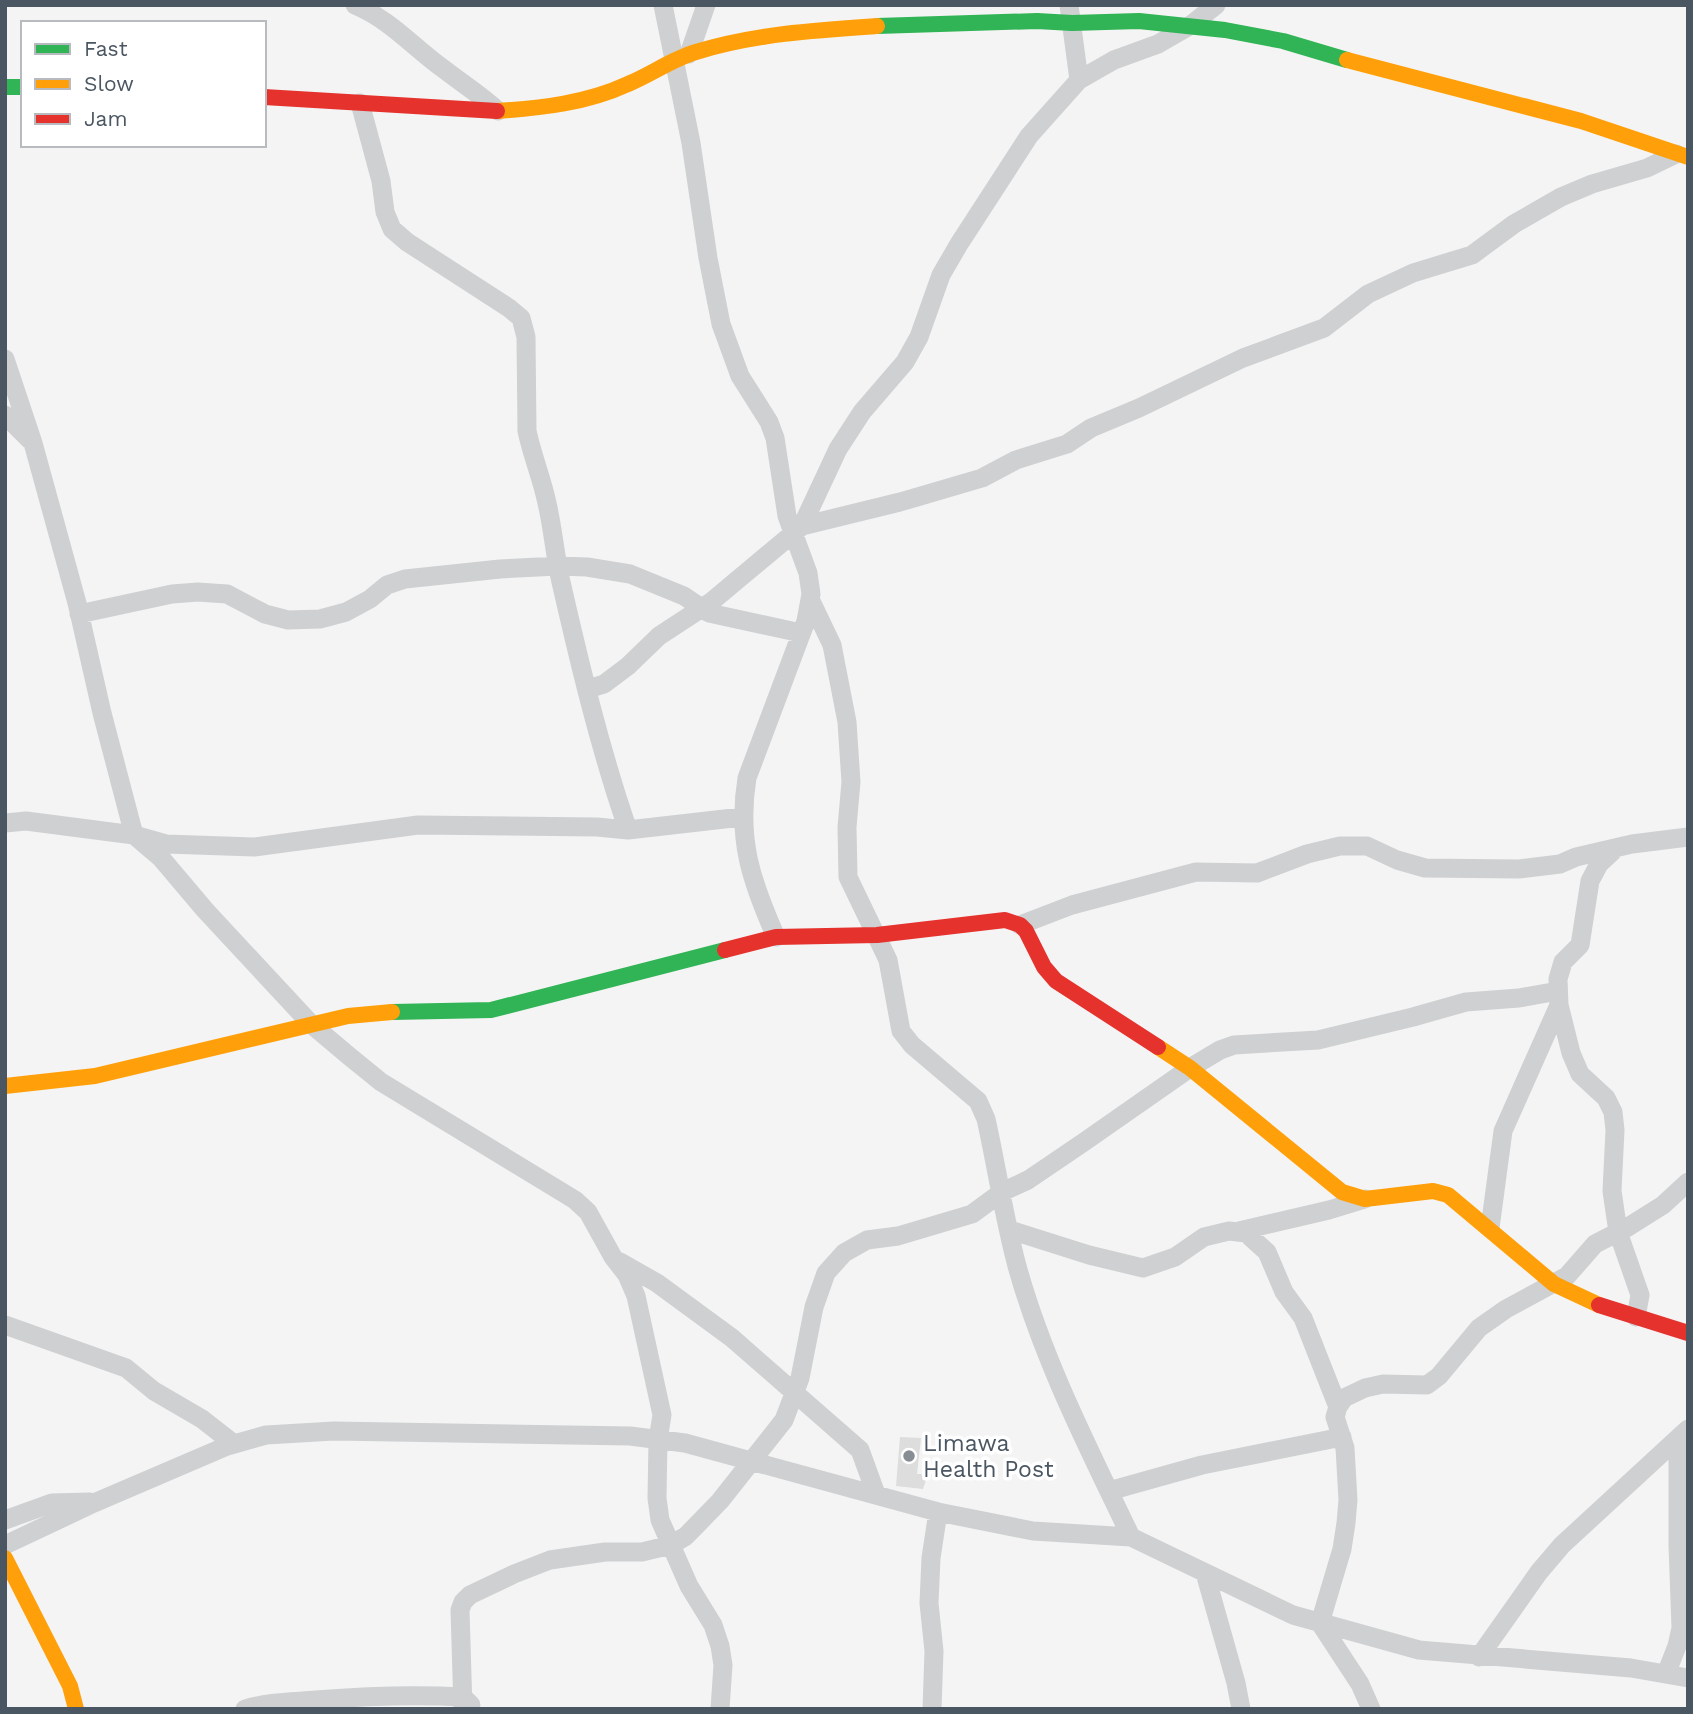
<svg xmlns="http://www.w3.org/2000/svg" width="1693" height="1714" font-family="'Work Sans',sans-serif">
  <style>
    .building { fill: #ddddde }
    .lines { fill: none; stroke-linecap: round; stroke-linejoin: round }
    .street { stroke: #ced0d2; stroke-width: 19 }
    .fast { stroke: #30b455; stroke-width: 16 }
    .slow { stroke: #ff9f0a; stroke-width: 16 }
    .jam { stroke: #e5322d; stroke-width: 16 }
    .poi-dot { fill: #868d94; stroke: #fff; stroke-width: 2.5 }
    .labels { text-anchor: middle; dominant-baseline: central; stroke-width: 7; stroke-linejoin: round; paint-order: stroke }
    .poi-label { font-size: 23px; fill: #4a5661; stroke: #fff; text-anchor: start }
  </style>
  <rect width="100%" height="100%" fill="#f4f4f4"/>
  <path class="building" d="M900,1437l21,1 -4,36h11l-5,15 -27,-3z"/>
  <g class="lines">
    <path class="street" d="M355,5c36,15 59,43 90,65 18,14 36,25 53,41
      M663,5l28,138 17,115 13,66 19,52 29,46 6,16 12,78 21,57 3,21 -5,27 -59,157c-10,61 4,103 29,159
      M1069,5l10,75
      M689,54l17,-49
      M360,103l21,78 4,31 7,17 15,13 102,66 12,10 5,19 1,94c5,24 15,48 20,72 6,26 8,53 14,79 19,83 39,167 67,248
      M5,359l28,84 44,160 25,110 32,122 27,23 44,52 106,114 38,32 32,26 194,118 13,12 25,45 14,18 9,21 26,119 -4,25 -1,58 3,22 29,66 24,39 7,21 3,19 -3,44
      M5,415l25,25
      M802,526l98,-24 82,-24 34,-18 51,-16 24,-16 48,-20 104,-50 81,-30 44,-34 45,-21 59,-18 42,-31 47,-27 31,-13 55,-16 29,-14
      M810,599l22,46 15,77 4,60 -4,45 1,50 40,83 13,71 11,14 66,56 8,18c11,49 18,99 31,147 26,94 72,183 114,271
      M79,614l93,-20 26,-2 29,2 38,20 23,6 32,-1 26,-7 24,-13 17,-14 18,-6 95,-10 58,-3 29,1 43,7 54,22 25,17 92,20
      M588,689l16,-5 24,-18 31,-30 52,-34 91,-76 36,-77 24,-37 43,-50 14,-25 22,-62 18,-31 70,-108 50,-56 35,-20 44,-16 33,-19 25,-20
      M5,823l21,-2 108,14 32,9 88,3 164,-22 179,2 31,3 114,-13
      M1616,848l-17,16 -9,17 -10,64 -17,17 -5,17 1,26 12,48 9,21 26,24 7,14 2,18 -3,61 6,41 22,63 -4,22
      M1020,925l52,-20 124,-33 61,1 50,-19 33,-8h27l30,14 28,8 94,1 41,-5 16,-7 56,-13 56,-7
      M1490,1228l13,-97 56,-126
      M1010,1230l79,25 54,13 32,-11 29,-20 25,-6 17,2 21,19 17,40 19,26 35,89
      M1239,1231l90,-21 36,-11
      M620,1262l37,21 75,55 128,112 16,44
      M5,1325l121,43 28,23 48,28 32,25
      M1109,1491l93,-26 140,-28
      M5,1520l47,-17 38,-1
      M5,1545l89,-42 133,-57 39,-11 68,-4 296,5 55,7 253,69 95,19 98,6 162,78 126,35 212,18 57,10
      M1205,1573l31,110 5,26
      M1479,1657l60,-85 23,-27 126,-116
      M1666,1674l11,-28 4,-18 -3,-82v-107
      M245,1709c23,-7 47,-7 71,-9 49,-4 97,-6 147,-3l8,8
      M463,1709l-3,-99 3,-8 7,-7 44,-21 36,-14 55,-8h37l29,-7 15,-9 34,-35 64,-81 16,-42 14,-71 12,-34 18,-20 23,-13 31,-4 74,-22 30,-22 26,-12 56,-38 106,-74 30,-18 14,-5 84,-5 95,-23 53,-15 53,-4 39,-7
      M932,1709l2,-58 -5,-48 2,-45 7,-46
      M1371,1709l-11,-25 -40,-61 22,-74 4,-26 2,-23 -3,-52 -10,-31 3,-10 6,-9 21,-10 18,-4 44,1 12,-9 40,-48 27,-19 61,-33 28,-32 33,-17 35,-22 25,-23"/>
    <path class="fast" d="M877,26l160,-5 35,2 67,-2 86,9 58,11 64,19
      M5,87h18
      M392,1012l99,-2 234,-60"/>
    <path class="slow" d="M1347,60l234,61 107,36
      M497,111c45,-3 90,-8 131,-27 24,-10 44,-25 68,-32 58,-18 121,-22 181,-26
      M1158,1047l32,21 152,124 23,7 68,-8 15,4 106,89 45,21
      M5,1086l90,-10 253,-60 44,-4
      M5,1558l65,128 6,23"/>
    <path class="jam" d="M264,97l233,14
      M725,950l51,-13 101,-2 128,-15 15,5 6,6 18,36 12,14 102,66
      M1599,1305l89,28"/>
  </g>
  <circle class="poi-dot" cx="909" cy="1456" r="7"/>
  <g class="labels">
    <g class="poi-label">
      <text x="923" y="1443">Limawa<tspan x="923" dy="26">Health Post</tspan></text>
    </g>
  </g>
  <rect width="1693" height="1714" fill="none" stroke="#4a5661" stroke-width="14"/>
  <rect x="21" y="21" width="245" height="126" fill="#ffffff" stroke="#b7bbc0" stroke-width="2"/>
  <rect x="35" y="44" width="35" height="10" fill="#30b455" stroke="#b7bbc0" stroke-width="2"/>
  <text x="84" y="56" font-size="21" fill="#4a5661">Fast</text>
  <rect x="35" y="79" width="35" height="10" fill="#ff9f0a" stroke="#b7bbc0" stroke-width="2"/>
  <text x="84" y="91" font-size="21" fill="#4a5661">Slow</text>
  <rect x="35" y="114" width="35" height="10" fill="#e5322d" stroke="#b7bbc0" stroke-width="2"/>
  <text x="84" y="126" font-size="21" fill="#4a5661">Jam</text>
</svg>
